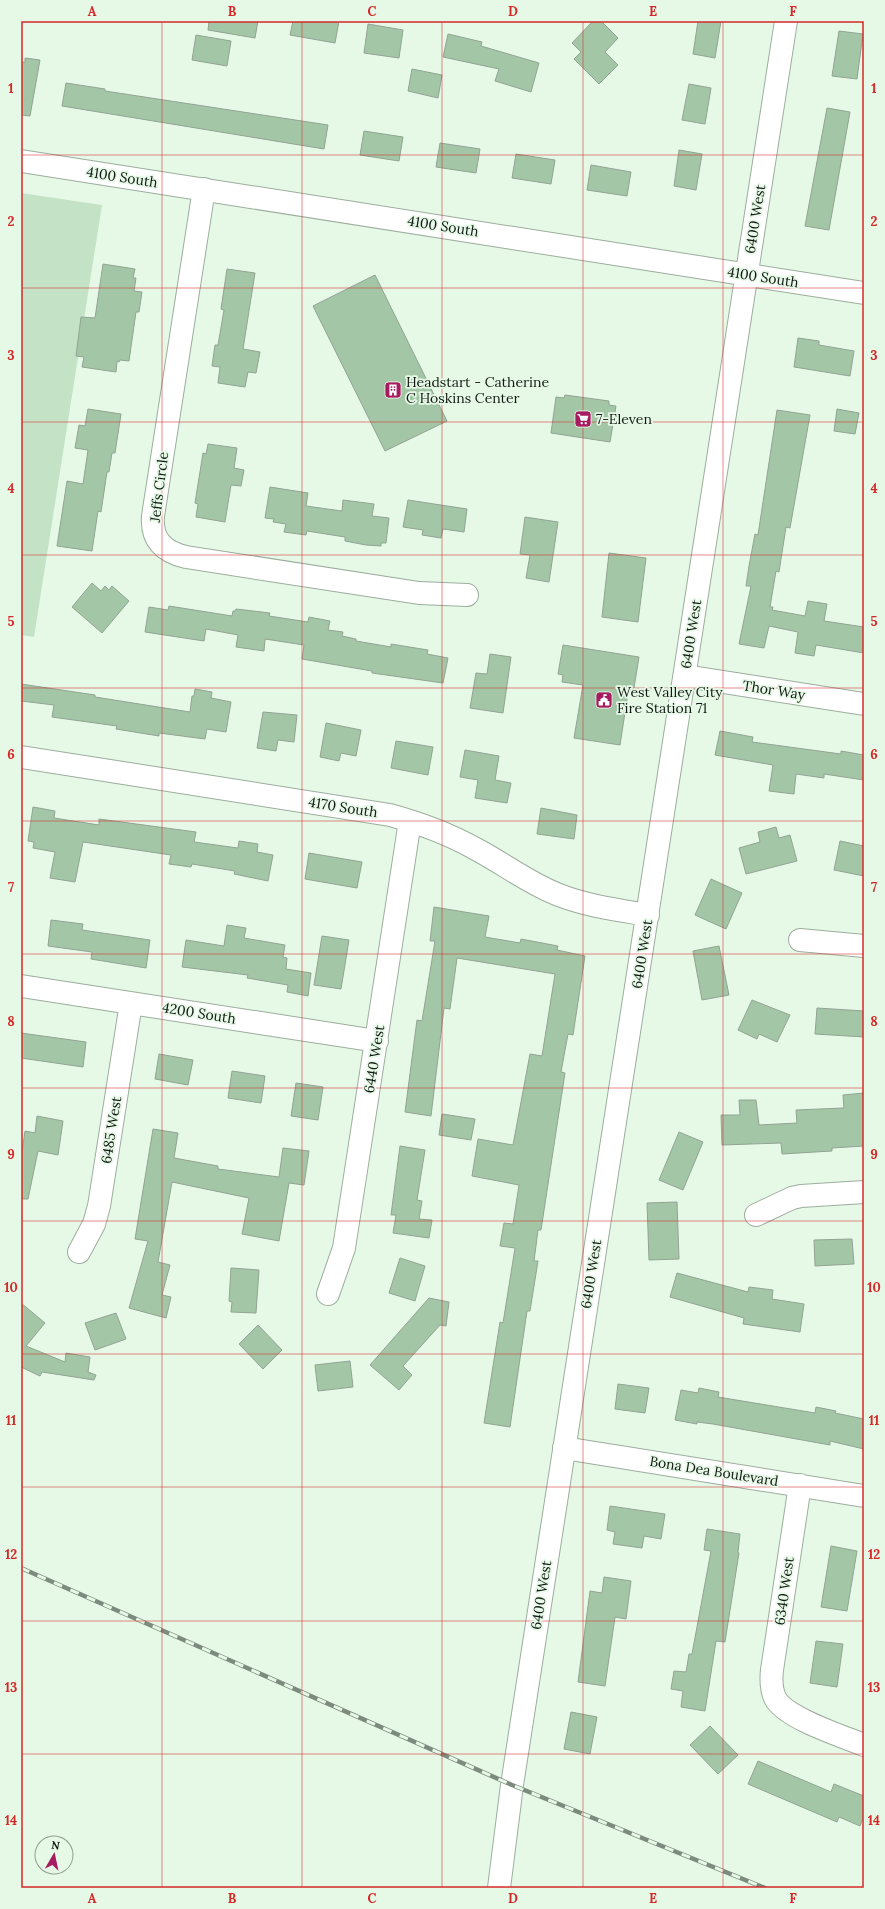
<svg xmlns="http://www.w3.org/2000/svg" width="885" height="1909" font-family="Lora,serif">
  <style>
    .green { fill: #c4e3c6 }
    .building { fill: #a3c7a6; stroke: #92a393 }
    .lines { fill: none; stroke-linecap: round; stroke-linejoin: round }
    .street-casing { stroke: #9cad9d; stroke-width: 24 }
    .secondary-casing { stroke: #9cad9d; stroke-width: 24 }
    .street { stroke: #fff; stroke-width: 22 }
    .secondary { stroke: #fff; stroke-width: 22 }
    .rail-casing { stroke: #7d8a7e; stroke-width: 4.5 }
    .rail { stroke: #e6f9e7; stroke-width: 3; stroke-dasharray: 9; stroke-linecap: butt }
    .grid { fill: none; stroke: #d62828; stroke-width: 1; stroke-opacity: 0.55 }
    .labels { text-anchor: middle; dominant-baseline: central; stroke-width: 3.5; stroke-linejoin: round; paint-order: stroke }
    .street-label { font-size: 14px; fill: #121813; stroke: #e6f9e7 }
    .poi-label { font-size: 14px; fill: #121813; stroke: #e6f9e7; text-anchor: start }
    .neatline { fill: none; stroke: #d62828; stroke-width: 1.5 }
    .grid-label { font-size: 13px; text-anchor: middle; font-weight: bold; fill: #d62828 }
  </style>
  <rect width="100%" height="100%" fill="#e6f9e7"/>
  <path class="green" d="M21,193l81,12 -68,432 -13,-2z"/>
  <path class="building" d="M209,21h49l-3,17 -47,-8z
    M293,21h46l-4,22 -45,-8z
    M593,21h8l17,17 -13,14 13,13 -19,19 -25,-25 7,-7 -9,-9z
    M698,21h23l-6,37 -22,-4z
    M368,24l35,6 -4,28 -35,-5z
    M839,31l24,3 -6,45 -25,-3z
    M448,34l34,8 -1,4 58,17 -8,29 -36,-11 4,-12 -56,-12z
    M196,35l35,6 -4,25 -35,-6z
    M25,58l15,2 -10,56 -9,-1v-53h4z
    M412,69l30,6 -4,23 -30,-7z
    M66,83l39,6v2l223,34 -4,24 -262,-43z
    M689,84l22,4 -6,36 -23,-4z
    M827,108l23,4 -21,118 -24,-4z
    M364,131l39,6 -4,24 -39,-6z
    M440,143l40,6 -4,24 -40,-6z
    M679,150l23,4 -6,36 -22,-4z
    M516,154l39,6 -4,24 -39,-6z
    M591,165l40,7 -4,24 -40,-6z
    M103,264l32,5 -2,9h3l-2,13 8,1 -3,20h-3l-7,49 -9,-1 -1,2 -2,-1 -1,11 -34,-5 2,-10 -8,-1 5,-39 14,1z
    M227,269l28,4 -12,76 17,3 -4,21 -8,-1 -3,15 -27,-4 2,-16 -8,-1 3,-21h3l6,-35 -3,-1z
    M375,275l72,146 -62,30 -72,-145z
    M798,338l21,3v4l35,6 -4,25 -56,-9z
    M565,395l44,6v4l7,1 -6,36 -59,-9 5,-36 8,1z
    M88,409l33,5 -6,39h-3l-3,19h-2l-6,40 -3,-1 -6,40 -35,-5 10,-65 16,3 5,-34 -13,-2 4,-23 6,1z
    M837,409l22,4 -4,21 -21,-3z
    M777,410l33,5 -20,113 -4,-1 -7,45 -3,-1 -6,36h3l-1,3 33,6 3,-15 19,3 -3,17 40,6v26l-48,-8 -2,11 -19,-3 3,-21 -29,-6 -5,22 -25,-4 12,-58h-5l3,-20 6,-32 3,1z
    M208,444l29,4 -3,20 10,2 -3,16 -10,-1 -6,37 -29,-5 2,-13 -3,-1 8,-50 3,1z
    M270,487l38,6 -2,13 36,5 1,-11 31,4 -2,12 17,2 -3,25h-5v3l-15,-1 -21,-4v-4l-38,-6 -1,4 -22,-3 2,-8 -13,-2 1,-3 -9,-1z
    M408,500l59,9 -3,23 -21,-3 -2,9 -19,-3 1,-5 -20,-3z
    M525,517l33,5 -9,60 -23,-4 4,-23 -10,-1z
    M609,553l37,5 -8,64 -36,-5z
    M92,583l9,8 4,-5 4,4 3,-4 17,15 -27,32 -30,-26z
    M169,606l63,10 1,-5h2l1,-2 34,4 -1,3 39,6 1,-5 21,4 -2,9 15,2 -1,4 14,3v2l35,6v-3l37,6 -1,4 21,4 -5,25 -71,-10v-2l-70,-12 2,-14 -39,-6 -1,12 -28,-4 2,-12 -32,-6 -2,12 -59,-9 4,-25 19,3z
    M563,645l76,12 -6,37 -5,-1 -8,52 -46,-7 9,-53 -21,-3 1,-7 -5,-1z
    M490,654l21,3 -8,56 -33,-5 6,-35 11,1z
    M21,684l74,11v2l95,15 2,-16h2l1,-7 17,3 -1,6 20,4 -5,30 -19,-3 -2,10 -46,-6v3l-43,-7 1,-3 -65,-9 2,-12 -33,-4z
    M263,712l34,3 -3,27 -16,-2 -2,11 -19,-3z
    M326,723l35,7 -5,26 -15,-3 -2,8 -19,-4z
    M720,731l33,6 -1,5 89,12v-3l23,4v25l-40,-6v4l-28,-4 -2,20 -25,-3 4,-26 -58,-10z
    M396,741l37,6 -5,28 -37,-7z
    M465,750l34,6 -4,24 16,3 -4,20 -32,-5 3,-18 -18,-3z
    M33,807l22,4 -1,7 45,7v-6l97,13 -2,10 44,6 1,-7 19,3 -1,8 16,3 -5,26 -34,-7 1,-3 -43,-7 -1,3 -22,-3 2,-9 -88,-13 -8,40 -25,-4 5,-26 -22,-4 1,-6 -6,-1z
    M541,808l36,7 -3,24 -37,-5z
    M776,827l3,11 11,-3 7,26 -51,13 -7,-26 21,-6 -2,-10z
    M840,841l24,5v30l-30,-6z
    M309,853l53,9 -5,26 -52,-9z
    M711,879l31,14 -16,36 -31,-14z
    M434,907l55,9 -4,21 35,6 1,-4 37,7 -1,4 28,6 -12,79 -5,-1 -7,38 4,1 -24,157h-3l-4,31h4l-8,50h-3l-17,116 -26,-4 16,-101 3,1 12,-75 -15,-2 4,-23 9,1 6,-39 -47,-9 6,-37 35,6 17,-91 12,2 13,-82 -98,-16 -7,51 -6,-1 -13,108 -26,-4 12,-92 5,1 13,-80h-5z
    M51,920l32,4 -1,6 68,10 -4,28 -55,-9 1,-7 -44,-6z
    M227,925l19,3 -2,10 41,7 -2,12 4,1 -1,11 25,4 -3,23 -21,-4 1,-7 -41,-7 1,-3 -66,-8 4,-27 38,6z
    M322,936l27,4 -8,49 -27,-4z
    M719,946l10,49 -27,5 -9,-49z
    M752,1000l38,15 -13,27 -18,-8 -2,5 -19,-9z
    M817,1008l47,3v26l-49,-3z
    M21,1033l65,9 -3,25 -62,-9z
    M159,1054l34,6 -5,25 -33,-6z
    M232,1071l33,5 -4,27 -33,-5z
    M296,1083l27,4 -5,33 -27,-4z
    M864,1093v53l-32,2v3l-50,3 -1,-11 -59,2 -1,-30h19l-1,-15h17l3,25 38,-2 -1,-13 48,-2 -1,-13z
    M442,1114l33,5 -4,21 -32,-5z
    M37,1116l26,5 -5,34 -20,-4 -10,48h-7v-40l4,-28 10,2z
    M153,1129l25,4 -4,25 44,8v3l61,8 4,-29 26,3 -5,34 -15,-2 -10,58 -37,-7 7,-36 -77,-16 -14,80 12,3 -8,30 9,2 -5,21 -37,-10 19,-67 -13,-2z
    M679,1132l24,10 -20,48 -24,-10z
    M400,1146l25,4 -8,50 5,1 -3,18 13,1 -3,18 -36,-5 3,-18h-5z
    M677,1202l2,57 -30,1 -2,-57z
    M852,1239l2,25 -39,2 -1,-26z
    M400,1258l25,8 -10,35 -26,-8z
    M231,1268l28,2 -3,43 -25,-1 1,-10 -3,-1z
    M677,1273l71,19 1,-5 24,3 -1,9 32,5 -4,28 -57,-8 1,-6 -74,-21z
    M429,1298l20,4 -3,24 -6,-1 -37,41 9,9 -13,15 -29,-25z
    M21,1303l24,20 -19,23 39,16 1,-9 24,4 -2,15 8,3 -2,5 -52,-8 -2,4 -19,-9z
    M116,1313l10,26 -31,11 -10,-27z
    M258,1325l24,25 -19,19 -24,-25z
    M350,1361l3,26 -35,4 -3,-26z
    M618,1384l31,4 -4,25 -30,-4z
    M699,1388l20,4 -1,5 97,16 1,-6 20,4 -1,2 29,6v30l-34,-8v4l-117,-21 -16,-2v2l-22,-4 6,-30 17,3z
    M610,1506l55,8 -4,25 -17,-3 -2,12 -29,-4 2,-12 -8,-2z
    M707,1529l33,5 -2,18 1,1 -14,89 -9,-1 -11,70 -24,-4 2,-16 -12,-2 3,-18 12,1 3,-18h3l19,-103 -7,-1z
    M831,1546l26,5 -10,60 -26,-4z
    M604,1577l27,4 -5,38 -11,-2 -10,69 -27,-4 12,-91 12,2z
    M816,1641l27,3 -6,43 -27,-4z
    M571,1712l26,5 -7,37 -26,-5z
    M710,1726l28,29 -20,19 -28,-29z
    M758,1761l73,31 3,-8 30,12v20l-4,10 -21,-9 -2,5 -89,-38z"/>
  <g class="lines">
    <g class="street-casing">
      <path id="street" d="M204,189l-51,327c-2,24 11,36 33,41l233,36 48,2
        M685,676l179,28
        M21,757l369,58c29,8 57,18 84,33 29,15 54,35 85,47 28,11 59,15 89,20
        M800,940l64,6
        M21,986l356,55
        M756,1215l36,-17 9,-2 63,-4
        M79,1252l15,-28 5,-18 32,-203
        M328,1294l16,-46 66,-427
        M564,1448l300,48
        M800,1485l-28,185c-1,9 -1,19 3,28 10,20 67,38 89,47"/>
    </g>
    <g class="secondary-casing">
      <path id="secondary" d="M21,161l843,132
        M499,1888l13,-103 274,-1764"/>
    </g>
    <use href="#street" class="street"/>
    <use href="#secondary" class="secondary"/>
    <g class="rail-casing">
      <path id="rail" d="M21,1568l491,217 253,103"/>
    </g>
    <use href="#rail" class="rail"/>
  </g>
  <path class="grid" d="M162,21v1867M302,21v1867M442,21v1867M583,21v1867M723,21v1867M21,155h843M21,288h843M21,422h843M21,555h843M21,688h843M21,821h843M21,954h843M21,1088h843M21,1221h843M21,1354h843M21,1487h843M21,1621h843M21,1754h843"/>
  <defs>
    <g id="building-square" transform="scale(0.9)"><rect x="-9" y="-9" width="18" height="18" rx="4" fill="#a71c61" stroke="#e6f9e7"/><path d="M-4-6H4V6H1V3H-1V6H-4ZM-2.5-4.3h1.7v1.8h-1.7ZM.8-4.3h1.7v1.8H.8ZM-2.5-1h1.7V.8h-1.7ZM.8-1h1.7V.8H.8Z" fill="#fff"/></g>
    <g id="supermarket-square" transform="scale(0.9)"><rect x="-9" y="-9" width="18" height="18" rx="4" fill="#a71c61" stroke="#e6f9e7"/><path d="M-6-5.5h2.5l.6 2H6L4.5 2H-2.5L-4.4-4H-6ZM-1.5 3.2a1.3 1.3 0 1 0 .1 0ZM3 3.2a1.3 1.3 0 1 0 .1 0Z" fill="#fff"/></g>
    <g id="civic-square" transform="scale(0.9)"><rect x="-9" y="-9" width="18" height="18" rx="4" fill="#a71c61" stroke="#e6f9e7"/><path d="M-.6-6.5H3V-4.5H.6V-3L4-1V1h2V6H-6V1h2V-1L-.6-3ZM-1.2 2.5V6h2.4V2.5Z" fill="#fff"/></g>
  </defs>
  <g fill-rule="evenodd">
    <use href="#building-square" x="393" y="390"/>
    <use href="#supermarket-square" x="583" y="419"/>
    <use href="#civic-square" x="604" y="700"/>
  </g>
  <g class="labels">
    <g class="street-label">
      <text transform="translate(122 177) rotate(9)">4100 South</text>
      <text transform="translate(755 219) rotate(-81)">6400 West</text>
      <text transform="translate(443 226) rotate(9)">4100 South</text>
      <text transform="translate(763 277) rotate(9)">4100 South</text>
      <text transform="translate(159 487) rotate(-83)">Jeffs Circle</text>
      <text transform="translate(691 634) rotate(-81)">6400 West</text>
      <text transform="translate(774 690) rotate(9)">Thor Way</text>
      <text transform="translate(343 807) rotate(9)">4170 South</text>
      <text transform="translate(642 954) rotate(-81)">6400 West</text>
      <text transform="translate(199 1013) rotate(9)">4200 South</text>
      <text transform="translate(374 1059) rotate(-81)">6440 West</text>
      <text transform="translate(111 1130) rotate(-81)">6485 West</text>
      <text transform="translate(591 1274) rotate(-81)">6400 West</text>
      <text transform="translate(714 1471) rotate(9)">Bona Dea Boulevard</text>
      <text transform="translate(784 1591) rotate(-82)">6340 West</text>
      <text transform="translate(541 1595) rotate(-81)">6400 West</text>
    </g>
    <g class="poi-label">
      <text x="406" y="382">Headstart - Catherine<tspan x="406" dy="16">C Hoskins Center</tspan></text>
      <text x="596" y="419">7-Eleven</text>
      <text x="617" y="692">West Valley City<tspan x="617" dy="16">Fire Station 71</tspan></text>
    </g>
  </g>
  <rect width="885" height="1909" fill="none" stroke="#e6f9e7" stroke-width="44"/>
  <g transform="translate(54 1855) rotate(9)"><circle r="19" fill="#e6f9e7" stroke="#919f92"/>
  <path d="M0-3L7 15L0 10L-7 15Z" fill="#a71c61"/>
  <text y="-6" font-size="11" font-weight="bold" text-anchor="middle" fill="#121813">N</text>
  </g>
  <rect x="22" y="22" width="841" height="1865" class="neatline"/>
  <g class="grid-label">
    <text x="92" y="16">A</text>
    <text x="232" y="16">B</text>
    <text x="372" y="16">C</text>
    <text x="513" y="16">D</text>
    <text x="653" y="16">E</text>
    <text x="793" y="16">F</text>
    <text x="11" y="93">1</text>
    <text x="874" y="93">1</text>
    <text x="11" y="226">2</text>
    <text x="874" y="226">2</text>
    <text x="11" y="360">3</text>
    <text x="874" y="360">3</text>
    <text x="11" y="493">4</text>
    <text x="874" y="493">4</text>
    <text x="11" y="626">5</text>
    <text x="874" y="626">5</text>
    <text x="11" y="759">6</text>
    <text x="874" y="759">6</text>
    <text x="11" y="892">7</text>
    <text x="874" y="892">7</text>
    <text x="11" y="1026">8</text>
    <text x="874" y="1026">8</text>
    <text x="11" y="1159">9</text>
    <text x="874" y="1159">9</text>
    <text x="11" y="1292">10</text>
    <text x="874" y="1292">10</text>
    <text x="11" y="1425">11</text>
    <text x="874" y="1425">11</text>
    <text x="11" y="1559">12</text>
    <text x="874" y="1559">12</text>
    <text x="11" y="1692">13</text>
    <text x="874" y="1692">13</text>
    <text x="11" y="1825">14</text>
    <text x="874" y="1825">14</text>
    <text x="92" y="1903">A</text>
    <text x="232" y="1903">B</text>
    <text x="372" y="1903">C</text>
    <text x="513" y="1903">D</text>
    <text x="653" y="1903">E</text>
    <text x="793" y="1903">F</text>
  </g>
</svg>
